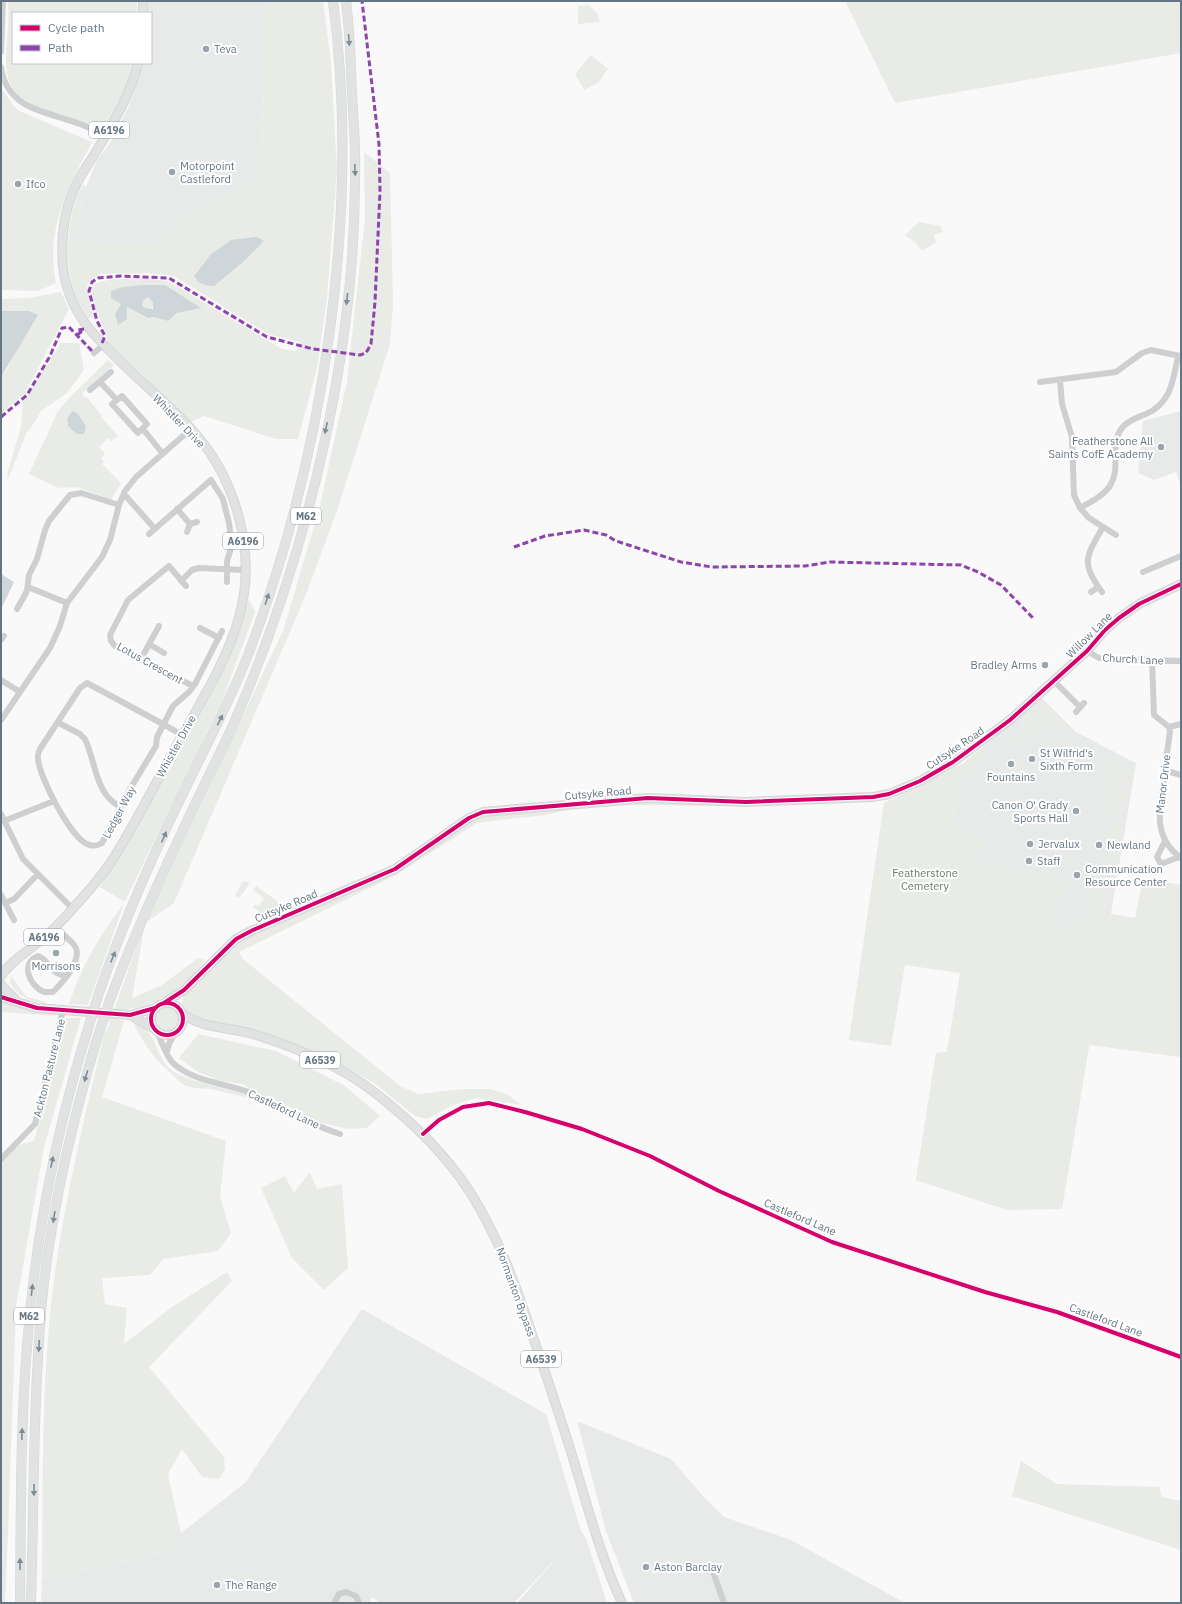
<svg xmlns="http://www.w3.org/2000/svg" width="1182" height="1604" font-family="'IBM Plex Sans',sans-serif">
  <style>
    .built { fill: #e8e9e9 }
    .green { fill: #e8ebe6; fill-rule: evenodd }
    .water { fill: #ced6d9; fill-rule: evenodd }
    .lines { fill: none; stroke-linecap: round; stroke-linejoin: round }
    .major-casing { stroke: #d5d6d7; stroke-width: 10 }
    .highway-casing { stroke: #d5d6d6; stroke-width: 10 }
    .minor { stroke: #cecfd0; stroke-width: 6 }
    .major { stroke: #e1e2e2; stroke-width: 8 }
    .highway { stroke: #e1e2e2; stroke-width: 9 }
    .highway-bridge-casing { stroke: #d5d6d6; stroke-width: 10; stroke-linecap: butt }
    .highway-bridge { stroke: #e1e2e2; stroke-width: 9 }
    .quiet { stroke: #8e44ad; stroke-width: 3; stroke-dasharray: 6 3; stroke-linecap: butt }
    .cycleway-casing { stroke: #fff; stroke-width: 6 }
    .cycleway { stroke: #d6006c; stroke-width: 4 }
    .oneway { fill: #7e8c96 }
    .poi-dot { fill: #99a4ac; stroke: #fff; stroke-width: 1.5 }
    .labels { text-anchor: middle; dominant-baseline: central; stroke-width: 4; stroke-linejoin: round; paint-order: stroke }
    .shield { fill: #fff; stroke: #939fa8; stroke-width: 1 }
    .shield-label { font-size: 10px; font-weight: bold; fill: #657683 }
    .poi-label { font-size: 11px; fill: #657683; stroke: #fff; text-anchor: start }
    .street-label { font-size: 11px; fill: #657683; stroke: #fff }
    .park-label { font-size: 11px; fill: #687a64; stroke: #fff }
  </style>
  <rect width="100%" height="100%" fill="#f9f9f9"/>
  <path class="built" d="M147,1h117v87l-3,54 -11,42 -10,8 -50,20 -20,16 -11,16 -85,-1 12,-56 11,-27 13,-17 18,-35 6,-15 6,-30h11v-50h-5z
    M1181,411v75l-5,-14 -22,8 -16,-7 5,-52z
    M1042,698l34,34 60,31 -70,422 -58,25 -92,-30 20,-127 11,-1 38,-216 -35,-6 14,-67z
    M362,1309l184,105 35,117 5,7 21,65h-90l46,-52 -49,52h-133l-10,-6v6h-330l1,-25 87,-17 39,-11 13,-17 64,-50z
    M577,1421l94,38 32,37 21,21 67,23 114,63h-271l-28,-72z
    M1,1518l7,13 -3,72h-4z"/>
  <path class="green" d="M8,1h129v12h-124v50h119l-5,22 -22,44h-8c-22,-8 -66,-19 -81,-35 -8,-9 -10,-23 -10,-35 0,-20 4,-38 2,-58z
    M264,1h59l8,63 6,106 -10,128 -10,70 -19,71h-22l-72,-23 -13,6 -84,-80c1,-15 -21,-40 -14,-55 5,-12 66,-9 76,-5 13,6 25,15 37,22 25,15 51,30 76,45l14,2 3,-9 -31,-8 -94,-58 -26,-3 -48,1 -8,5 -5,7 6,31 -5,2c-5,-9 -11,-18 -14,-28 -10,-31 -8,-77 9,-106l3,2 -12,56 84,1 12,-16 20,-16 50,-20 10,-8 11,-42 3,-54zM231,240l-37,35 17,-21zM165,285l35,23 -23,5 -9,8 -14,-4 -6,1 -21,-11 -12,7 6,-10z
    M845,1h336v52l-286,50z
    M588,5l10,9 2,8 -22,2v-18z
    M591,55l17,14 -9,13 -15,8 -9,-16z
    M1,88l16,22 75,32c-24,46 -47,87 -36,141l-18,8 -37,-1z
    M364,152l26,21 3,131 -3,40 -52,164 -31,84 -133,311 -29,20 -13,75 30,-13 36,-27 7,2c-20,29 -56,51 -91,50l31,-87 138,-292 36,-121 28,-128 18,-164z
    M919,222l21,4 3,6 -9,3 2,7 -14,9 -6,-8 -11,-8z
    M61,292l8,17 -44,84 -24,21v-37l7,-9 21,-57h-28v-12l27,-1z
    M142 303a6 6 0 1 1 12 0a6 6 0 1 1-12 0Z
    M61,343h18l5,27 -17,23 -26,18 -4,7 -11,16 -19,48 1,-11 13,-44 2,-25z
    M108,360l6,5 -32,29 3,4 2,-1 15,19 -1,1 17,19 -7,5 -3,-3 -9,9 6,7 -4,5 3,3 -2,2 19,19 -10,17 -34,-13 -18,1 -30,-14 28,-61 10,-13zM78,414l8,12 -16,2 -4,-6z
    M249,599l6,13 -33,89 -97,200 -37,104 -19,-1c12,-37 32,-71 56,-102l-25,-15c32,-49 59,-99 86,-150 24,-45 50,-88 63,-138z
    M1043,699l24,27v2l-5,4 -15,-2 -1,-5 -12,-14z
    M1030,710l14,16v8l-21,-4 -5,-8z
    M1024,732l8,1 -6,6 5,1 -1,10 -19,-4 2,-8 9,1 -3,-1z
    M981,748l4,4v8l-24,17 -11,53 35,5 -15,88 17,2 -14,-2 10,-60 60,10v1l7,1v3l16,2 -8,50 48,8 5,-24 24,4 8,-40 38,7v172l-92,-12 -27,164 -54,1 -92,-30 20,-127 11,-1 13,-79 -55,-8 -14,81 -42,-6 35,-237 80,-40z
    M1016,759l8,1 -2,11 -8,-1z
    M1108,761l24,4 -2,11 -24,-4z
    M1105,774l25,4 -2,11 -25,-3z
    M1103,788l25,4 -2,11 -24,-4z
    M649,800l81,6 -107,-1 -56,5 -22,5 -68,8 -81,52 -157,77 4,7 157,127 18,8 45,-5h27l18,6 14,10 -45,-7 -24,7 -26,14 -12,-3 -42,-34 -47,-24 -50,-20 -38,-12 -40,-7 -16,-11v-7l2,-6 54,-55 164,-73 75,-51z
    M1101,801l25,4 -2,11 -24,-4z
    M1022,811l19,3 -2,8 -18,-3z
    M1113,817l13,2 -10,63 -13,-3z
    M1086,868l15,2 -2,8 -14,-2z
    M1086,879l24,4 -1,11 -25,-4z
    M243,881l7,2 -11,15 -4,-3z
    M256,886l31,22v2l-20,7 -14,-10 2,-3 4,2 5,-8 -11,-8z
    M1083,893l25,4 -2,11 -24,-4z
    M1081,906l25,4 -2,11 -25,-4z
    M1079,920l24,4 -1,11 -25,-4z
    M11,976l16,21 19,5v2c-16,-3 -28,-7 -36,-21z
    M5,1002l51,10 -1,4 -54,-4v-9z
    M156 1019a11 11 0 1 1 22 0a11 11 0 1 1-22 0Z
    M66,1018h15l-37,129 -28,159 -8,225 -7,-13v-359l17,-14 16,-4z
    M111,1018l13,3 -22,76 124,44 -6,56 11,36 -13,18 -55,8 -13,16 -48,3 3,26 22,4 -3,36 48,-37 55,-35 5,9 -83,86 75,90 1,12 -6,10 -17,-2 -20,-28 -14,25 13,59 -13,17 -39,11 -87,17c1,-101 -1,-204 13,-305 11,-81 31,-162 50,-242h2z
    M135,1022c24,9 20,40 41,51 20,10 43,13 64,19 17,5 34,16 49,24l-39,-18 -40,-9 -17,-1 -11,-4 -25,-24 -10,-13 -13,-22z
    M198,1034l78,17 69,35 35,30 -13,12 -20,1 -28,-7 -77,-38 -20,-3 -24,-9 -19,-14z
    M310,1172l7,17 25,-5 6,84 -24,22 -32,-32 -31,-70 24,-12 9,17z
    M1021,1461l36,23 102,3 3,10 19,4v49l-169,-54z"/>
  <path class="water" d="M257,237l7,4 -20,20 -30,25c-9,0 -15,-2 -20,-10l17,-22 20,-14z
    M143,285h22l36,23 -24,5 -9,8 -14,-4 -6,1 -21,-11v12l-9,6 -3,-11 6,-10 -10,-6v-7l12,-4zM148,297l5,5v7l-8,-1 -3,-3 1,-5z
    M1,311h28l9,4 -37,62z
    M72,411l6,3 8,12 -2,8h-7l-9,-8 -1,-7z
    M1,574l13,8 -13,27z"/>
  <g class="lines">
    <g class="major-casing">
      <path id="major" d="M143,13v-12
        M1,976c10,-15 26,-24 40,-36 12,-10 23,-21 34,-34 12,-13 24,-27 34,-41 26,-39 46,-82 69,-122 21,-38 50,-84 61,-126 18,-63 -2,-137 -46,-186 -20,-22 -44,-42 -66,-63 -32,-31 -59,-55 -64,-102 -2,-24 0,-51 10,-74 5,-13 13,-25 21,-37 18,-30 36,-58 44,-92
        M1,985l14,14
        M1,997l36,11 26,2 67,5 25,-7
        M151 1019a16 16 0 1 1 32 0a16 16 0 1 1-32 0Z
        M164,1003l20,-13 52,-51 17,-9 142,-61 74,-51 14,-6 165,-14 98,4 127,-5 16,-3 31,-13 33,-19 57,-42 77,-69 18,-21 14,-12 20,-14 42,-20
        M182,1013c19,16 48,14 71,21 42,13 86,31 121,58 36,28 71,61 96,100 29,46 47,96 64,148 12,34 23,68 34,102 17,54 30,109 54,161
        M130,1015l23,13"/>
    </g>
    <g class="highway-casing">
      <path id="highway" d="M99,993c25,-73 59,-150 94,-220 19,-39 39,-77 55,-118 76,-199 113,-442 85,-654
        M111,997c26,-70 58,-138 90,-205 12,-26 25,-50 36,-76 70,-163 118,-360 118,-538 1,-27 -1,-55 -3,-83 -1,-31 -2,-63 -6,-94
        M20,1603c1,-86 0,-172 7,-257 8,-106 28,-210 59,-311
        M31,1603c3,-100 2,-201 11,-302 9,-89 29,-176 55,-262"/>
    </g>
    <path class="minor" d="M1,52l2,-51
      M1,67c6,44 46,44 79,57 9,3 17,8 25,13
      M94,353l9,-8
      M1060,380l2,24 10,33 2,58 6,13 9,10 27,17
      M100,382l17,18
      M1040,382l76,-10 26,-19 9,-3 29,6
      M90,390l21,-18
      M122,396l25,28 -9,9 -26,-29z
      M143,429l20,25
      M124,494l31,35
      M1080,508c11,-6 25,-13 31,-24 10,-17 -2,-40 11,-56 5,-7 16,-11 24,-14 25,-11 27,-33 32,-58
      M177,509l13,15
      M187,532l3,-8 7,-2
      M149,534l62,-54 12,19 6,24 3,22 -5,16v21
      M1143,572l38,-16
      M181,581l11,-11 7,-2 45,2
      M186,586l-17,-20 -41,34 -18,35 1,6 4,5 78,40
      M28,587l39,16
      M1091,592l7,-5
      M1102,592c-22,-30 -16,-35 1,-65
      M17,609l10,-18 2,-16 8,-16 8,-29 4,-9 21,-26 11,-2 38,12
      M200,628l19,10
      M1,640l3,-4
      M149,644l15,9
      M1087,651l12,7 82,3
      M141,659l18,-33
      M1152,660l2,55 15,12 12,-3
      M1,680l19,12
      M1054,681l26,26
      M1076,712l8,-9
      M1,720l49,-72 10,-22 7,-23 35,-46 8,-17 9,-35 6,-14 11,-14 55,-48
      M59,723l21,11 5,5c11,23 10,56 36,68
      M1169,727l1,5 -5,35 2,4c-4,8 -5,16 -6,25 -3,25 -3,45 20,62
      M182,735l-19,-11 -76,-41 -7,5 -40,61c-1,3 -3,6 -2,9 0,17 33,80 49,86 6,3 10,2 15,-1l28,-54 26,-43 1,-9 16,-31 16,-14 6,-8 27,-53
      M1167,771l14,4
      M1,814l22,45 50,50
      M4,821l50,-20
      M1165,841l-8,16 4,7 18,-7
      M1,895l13,25
      M5,903l9,-4 24,-25
      M55,928c6,5 18,13 21,20 5,14 -14,35 -23,44 -3,0 -6,0 -9,0 -15,-6 -24,-29 -6,-36 14,6 11,18 29,20
      M157,1032c5,10 9,25 17,32 22,19 54,19 80,30 29,13 56,31 86,40
      M167,1052l2,-8 6,-11
      M423,1134l16,-14 24,-13 26,-4 36,9 57,17 68,27 69,35 113,51 153,50 72,20 124,45
      M1,1159l34,-35 28,-114
      M711,1566l13,37
      M334,1603l5,-9 7,-2 10,4 3,7"/>
    <use href="#major" class="major"/>
    <use href="#highway" class="highway"/>
    <g class="highway-bridge-casing">
      <path id="highway-bridge" d="M86,1035l13,-42
        M97,1039l14,-42"/>
    </g>
    <use href="#highway-bridge" class="highway-bridge"/>
    <path class="quiet" d="M77,335l4,-3 -3,-2 6,-1
      M102,343l3,-7 -8,-15 -8,-30 3,-9 6,-4 22,-2 49,2 98,59 46,12 47,6 6,-2 5,-9 4,-42 5,-111 -1,-47 -17,-143
      M1,417l26,-22 23,-39 12,-28 7,-1 25,26
      M514,547l31,-11 39,-6 22,5 10,6 65,21 31,5 93,-1 25,-4 131,3 17,7 23,13 32,33"/>
    <g class="cycleway-casing">
      <path id="cycleway" d="M1,997l36,11 26,2 67,5 25,-7
        M151 1019a16 16 0 1 1 32 0a16 16 0 1 1-32 0Z
        M164,1003l20,-13 52,-51 17,-9 142,-61 74,-51 14,-6 165,-14 98,4 127,-5 16,-3 31,-13 33,-19 57,-42 77,-69 18,-21 14,-12 20,-14 42,-20
        M423,1134l16,-14 24,-13 26,-4 36,9 57,17 68,27 69,35 113,51 153,50 72,20 124,45"/>
    </g>
    <use href="#cycleway" class="cycleway"/>
  </g>
  <defs><path id="oneway-solid" d="M-6-.8H1V-3.2L6.5 0L1 3.2V.8H-6Z"/></defs>
  <g class="oneway">
    <use href="#oneway-solid" transform="translate(349 40) rotate(86)"/>
    <use href="#oneway-solid" transform="translate(355 170) rotate(88)"/>
    <use href="#oneway-solid" transform="translate(347 299) rotate(96)"/>
    <use href="#oneway-solid" transform="translate(326 428) rotate(102)"/>
    <use href="#oneway-solid" transform="translate(267 599) rotate(-72)"/>
    <use href="#oneway-solid" transform="translate(220 720) rotate(-63)"/>
    <use href="#oneway-solid" transform="translate(164 837) rotate(-66)"/>
    <use href="#oneway-solid" transform="translate(113 957) rotate(-68)"/>
    <use href="#oneway-solid" transform="translate(86 1076) rotate(107)"/>
    <use href="#oneway-solid" transform="translate(52 1162) rotate(-78)"/>
    <use href="#oneway-solid" transform="translate(54 1217) rotate(99)"/>
    <use href="#oneway-solid" transform="translate(32 1290) rotate(-83)"/>
    <use href="#oneway-solid" transform="translate(39 1346) rotate(93)"/>
    <use href="#oneway-solid" transform="translate(22 1434) rotate(-89)"/>
    <use href="#oneway-solid" transform="translate(34 1490) rotate(91)"/>
    <use href="#oneway-solid" transform="translate(20 1564) rotate(-89)"/>
  </g>
  <g class="poi-dot">
    <circle cx="206" cy="49" r="4"/>
    <circle cx="172" cy="172" r="4"/>
    <circle cx="18" cy="184" r="4"/>
    <circle cx="1161" cy="447" r="4"/>
    <circle cx="1045" cy="665" r="4"/>
    <circle cx="1032" cy="759" r="4"/>
    <circle cx="1011" cy="764" r="4"/>
    <circle cx="1076" cy="811" r="4"/>
    <circle cx="1030" cy="844" r="4"/>
    <circle cx="1099" cy="845" r="4"/>
    <circle cx="1029" cy="861" r="4"/>
    <circle cx="1077" cy="875" r="4"/>
    <circle cx="56" cy="953" r="4"/>
    <circle cx="646" cy="1567" r="4"/>
    <circle cx="217" cy="1585" r="4"/>
  </g>
  <g class="labels">
    <g class="shield">
      <rect x="89" y="122" width="40" height="16" rx="3"/>
      <rect x="291" y="508" width="30" height="16" rx="3"/>
      <rect x="223" y="533" width="40" height="16" rx="3"/>
      <rect x="24" y="929" width="40" height="16" rx="3"/>
      <rect x="300" y="1052" width="40" height="16" rx="3"/>
      <rect x="14" y="1308" width="30" height="16" rx="3"/>
      <rect x="521" y="1351" width="40" height="16" rx="3"/>
    </g>
    <g class="shield-label">
      <text x="109" y="130">A6196</text>
      <text x="306" y="516">M62</text>
      <text x="243" y="541">A6196</text>
      <text x="44" y="937">A6196</text>
      <text x="320" y="1060">A6539</text>
      <text x="29" y="1316">M62</text>
      <text x="541" y="1359">A6539</text>
    </g>
    <g class="poi-label">
      <text x="214" y="49">Teva</text>
      <text x="180" y="166">Motorpoint<tspan x="180" dy="13">Castleford</tspan></text>
      <text x="26" y="184">Ifco</text>
      <text x="1153" y="441" text-anchor="end">Featherstone All<tspan x="1153" dy="13">Saints CofE Academy</tspan></text>
      <text x="1037" y="665" text-anchor="end">Bradley Arms</text>
      <text x="1040" y="753">St Wilfrid's<tspan x="1040" dy="13">Sixth Form</tspan></text>
      <text x="1011" y="777" text-anchor="middle">Fountains</text>
      <text x="1068" y="805" text-anchor="end">Canon O' Grady<tspan x="1068" dy="13">Sports Hall</tspan></text>
      <text x="1038" y="844">Jervalux</text>
      <text x="1107" y="845">Newland</text>
      <text x="1037" y="861">Staff</text>
      <text x="1085" y="869">Communication<tspan x="1085" dy="13">Resource Center</tspan></text>
      <text x="56" y="966" text-anchor="middle">Morrisons</text>
      <text x="654" y="1567">Aston Barclay</text>
      <text x="225" y="1585">The Range</text>
    </g>
    <g class="street-label">
      <text transform="translate(179 421) rotate(46)">Whistler Drive</text>
      <text transform="translate(1089 635) rotate(-45)">Willow Lane</text>
      <text transform="translate(1133 659) rotate(3)">Church Lane</text>
      <text transform="translate(150 663) rotate(29)">Lotus Crescent</text>
      <text transform="translate(176 746) rotate(-61)">Whistler Drive</text>
      <text transform="translate(955 748) rotate(-34)">Cutsyke Road</text>
      <text transform="translate(1163 784) rotate(-83)">Manor Drive</text>
      <text transform="translate(598 793) rotate(-5)">Cutsyke Road</text>
      <text transform="translate(119 812) rotate(-62)">Ledger Way</text>
      <text transform="translate(286 906) rotate(-23)">Cutsyke Road</text>
      <text transform="translate(49 1068) rotate(-76)">Ackton Pasture Lane</text>
      <text transform="translate(284 1109) rotate(25)">Castleford Lane</text>
      <text transform="translate(800 1217) rotate(23)">Castleford Lane</text>
      <text transform="translate(516 1292) rotate(70)">Normanton Bypass</text>
      <text transform="translate(1106 1320) rotate(20)">Castleford Lane</text>
    </g>
    <g class="park-label">
      <text x="925" y="873">Featherstone<tspan x="925" dy="13">Cemetery</tspan></text>
    </g>
  </g>
  <rect width="1182" height="1604" fill="none" stroke="#657683" stroke-width="4"/>
  <rect x="12" y="12" width="140" height="52" fill="#ffffff" stroke="#c1c8cd"/>
  <rect x="20" y="25" width="20" height="6" fill="#d6006c" stroke="#c1c8cd"/>
  <text x="48" y="32" font-size="12" fill="#657683">Cycle path</text>
  <rect x="20" y="45" width="20" height="6" fill="#8e44ad" stroke="#c1c8cd"/>
  <text x="48" y="52" font-size="12" fill="#657683">Path</text>
</svg>
